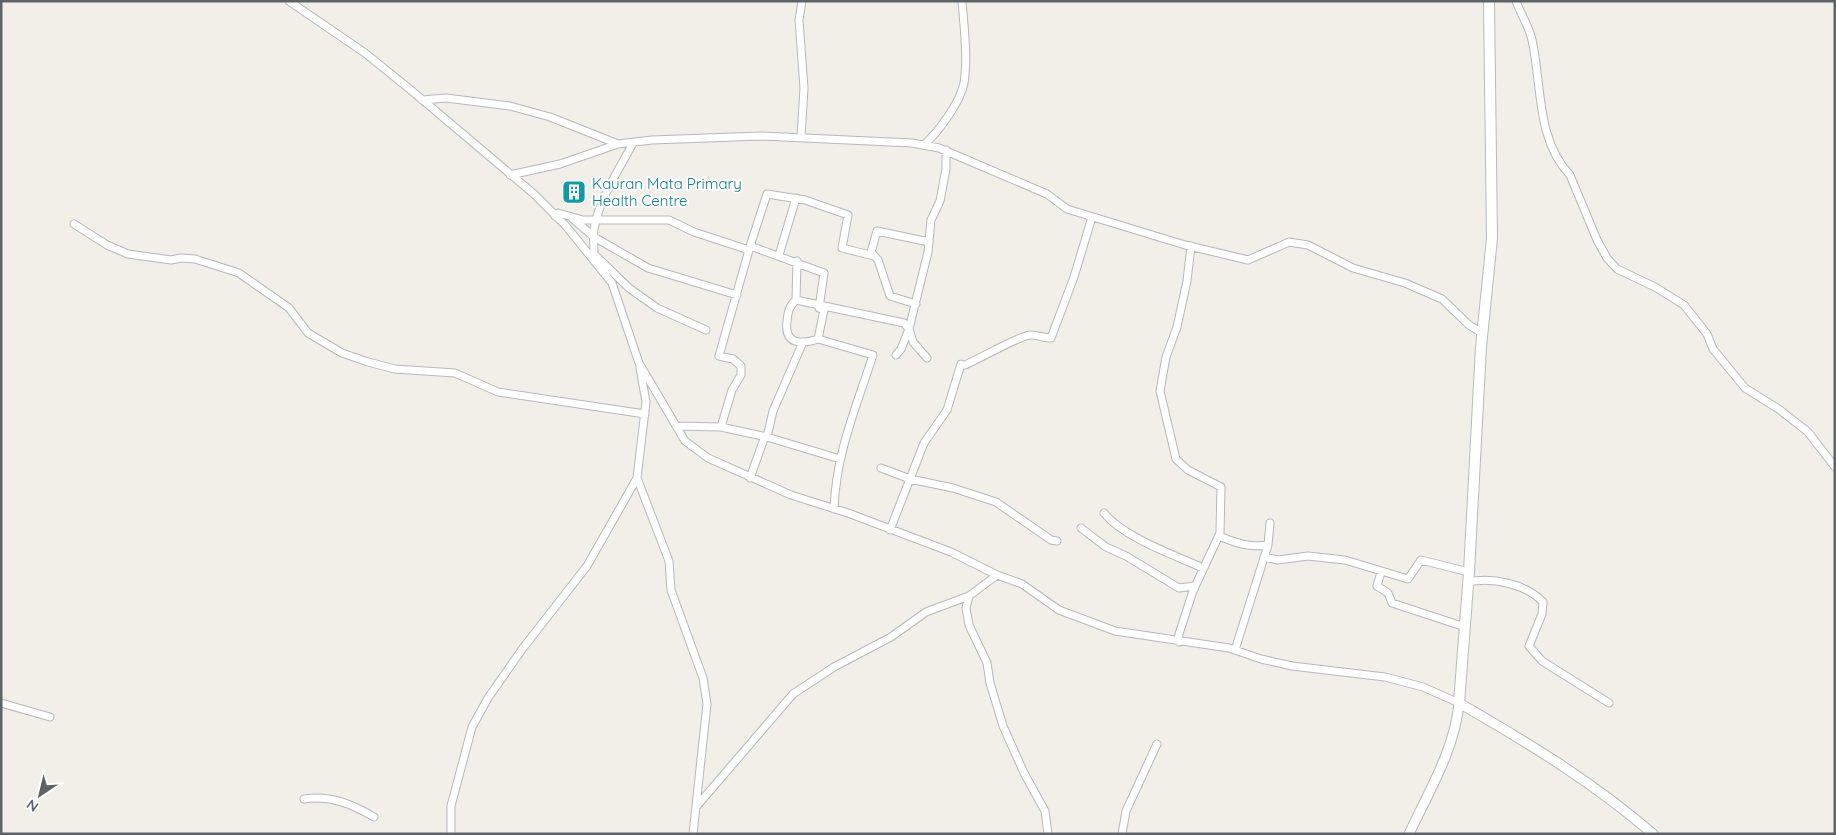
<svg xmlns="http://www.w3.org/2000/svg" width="1836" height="835" font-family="Quicksand,sans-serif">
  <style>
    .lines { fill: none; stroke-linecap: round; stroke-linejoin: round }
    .minor-casing { stroke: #b5b8bc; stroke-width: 9 }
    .tertiary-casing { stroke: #b5b8bc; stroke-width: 11 }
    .secondary-casing { stroke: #b6babf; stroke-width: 12 }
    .minor { stroke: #fff; stroke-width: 7 }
    .tertiary { stroke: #fff; stroke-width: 9 }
    .secondary { stroke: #fff; stroke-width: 10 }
    .labels { text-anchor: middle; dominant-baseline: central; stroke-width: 4; stroke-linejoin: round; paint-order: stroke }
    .culture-label { font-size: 15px; fill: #0d838f; stroke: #fff; text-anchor: start }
  </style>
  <rect width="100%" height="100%" fill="#f1efe8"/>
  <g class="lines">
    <g class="minor-casing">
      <path id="minor" d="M289,1l76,52 47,38 122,103 32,32 46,57 27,80 46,78 23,17 83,37 57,18 103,39 46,23 25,9 37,26 56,21 114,17 32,11 31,7 93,11 38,10 36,16
        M1516,1c5,14 13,25 16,39 10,44 4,100 38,135l27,65 10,18 10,11 38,18 29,18 23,29 6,15 32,39 35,22 28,22 27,35
        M422,100l24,-2 64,8 40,11 68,27 34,-4 109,-4 151,7 27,5 108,46 20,15 118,36 63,15 41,-18 19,3 45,23 52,15 37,16 27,26 13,8
        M801,137l3,-49 -5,-68 3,-19
        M924,145c15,-14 36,-42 40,-62 4,-26 0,-56 -2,-82
        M510,175l50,-11 58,-20
        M555,216l3,-3 25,7h86l25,12 55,18
        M572,218l22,19 54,31 89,27
        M74,224l33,21 21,9 43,6 10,-2 14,1 44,14 50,35 19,25 34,20 26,9 27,7 60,4 43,19 147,22
        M594,254l35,34 28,20 49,22
        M779,255l17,-57
        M594,256c0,-8 -1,-18 0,-27 5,-30 25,-59 39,-86
        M796,300l1,-39
        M916,304l-26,-8 -12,-36 -7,-8 6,-21 52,11
        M818,339c-18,6 -34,5 -31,-18 1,-9 2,-15 9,-21l108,23 5,6 -8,20 -5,6
        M927,358l-14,-16 -4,-13 19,-77 3,-32 9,-19 6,-32v-19
        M965,365c12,-5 58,-31 66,-30 7,0 13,3 20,3l23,-61 18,-60
        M676,426l45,1 11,-37 9,-15v-9l-8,-7 -14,-3 32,-113
        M721,427l46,10 6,-26 30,-69
        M767,437l73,22
        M881,468l29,11 43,9 43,14 55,38 6,1
        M637,478l32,83 2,29 32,88 4,26 -14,130
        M750,478l15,-42
        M834,509c2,-56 22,-101 39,-154l-55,-16 6,-29 -5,-2 5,-35 -71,-26 -2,-4 16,-49 38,6 43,15 -6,33 32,8
        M1104,513c19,24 70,42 99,55
        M1081,528l25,19 20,9 53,32 16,-2
        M890,530l34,-87 23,-33 14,-46
        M1219,536c17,7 31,12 49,9
        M1264,557l14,3 30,-4 37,4 63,19 13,-19 48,12
        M1381,572l-4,14 11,7 4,10 73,24
        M997,575l-28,21 -3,12 3,17 18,38 3,20 13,43 21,47 21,38 3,23
        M1468,582c25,-5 58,2 75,20l-1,12 -13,32 13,15 67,42
        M1179,642v-8l14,-43 27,-58 1,-46 -33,-17 -12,-11 -16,-68 6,-34 11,-30 10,-46 4,-35
        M1235,650l33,-105 2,-22
        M1,703l49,14
        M304,799c26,-4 48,5 70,18
        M696,807l97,-113 41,-27 57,-30 35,-25 43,-16
        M451,834v-28l21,-79 16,-29 35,-50 64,-82 50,-88 9,-76 -6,-34
        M1122,834l4,-23 31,-67"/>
    </g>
    <g class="tertiary-casing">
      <path id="tertiary" d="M1409,834c19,-41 46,-85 50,-131 68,39 134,79 194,131"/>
    </g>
    <g class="secondary-casing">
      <path id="secondary" d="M1459,703l10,-131 12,-225 11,-109 -3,-237"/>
    </g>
    <use href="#minor" class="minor"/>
    <use href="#tertiary" class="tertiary"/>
    <use href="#secondary" class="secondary"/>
  </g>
  <defs>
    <g id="building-square" transform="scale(1.25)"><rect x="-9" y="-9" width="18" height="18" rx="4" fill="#0f9aa8" stroke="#fff"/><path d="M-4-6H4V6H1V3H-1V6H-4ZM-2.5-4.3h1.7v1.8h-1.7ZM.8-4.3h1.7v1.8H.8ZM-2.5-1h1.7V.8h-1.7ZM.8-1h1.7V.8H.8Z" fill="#fff"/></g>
  </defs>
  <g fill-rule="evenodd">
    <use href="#building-square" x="574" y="192"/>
  </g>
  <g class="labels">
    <g class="culture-label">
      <text x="592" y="183">Kauran Mata Primary<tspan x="592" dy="17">Health Centre</tspan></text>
    </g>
  </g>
  <rect width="1836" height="835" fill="none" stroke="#5f6368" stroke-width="5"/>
  <g transform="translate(40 795) rotate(215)" stroke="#ffffff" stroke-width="4" paint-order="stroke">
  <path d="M0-4L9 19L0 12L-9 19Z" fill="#5f6368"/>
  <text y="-8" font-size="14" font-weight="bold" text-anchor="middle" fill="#5f6368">N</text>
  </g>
</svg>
